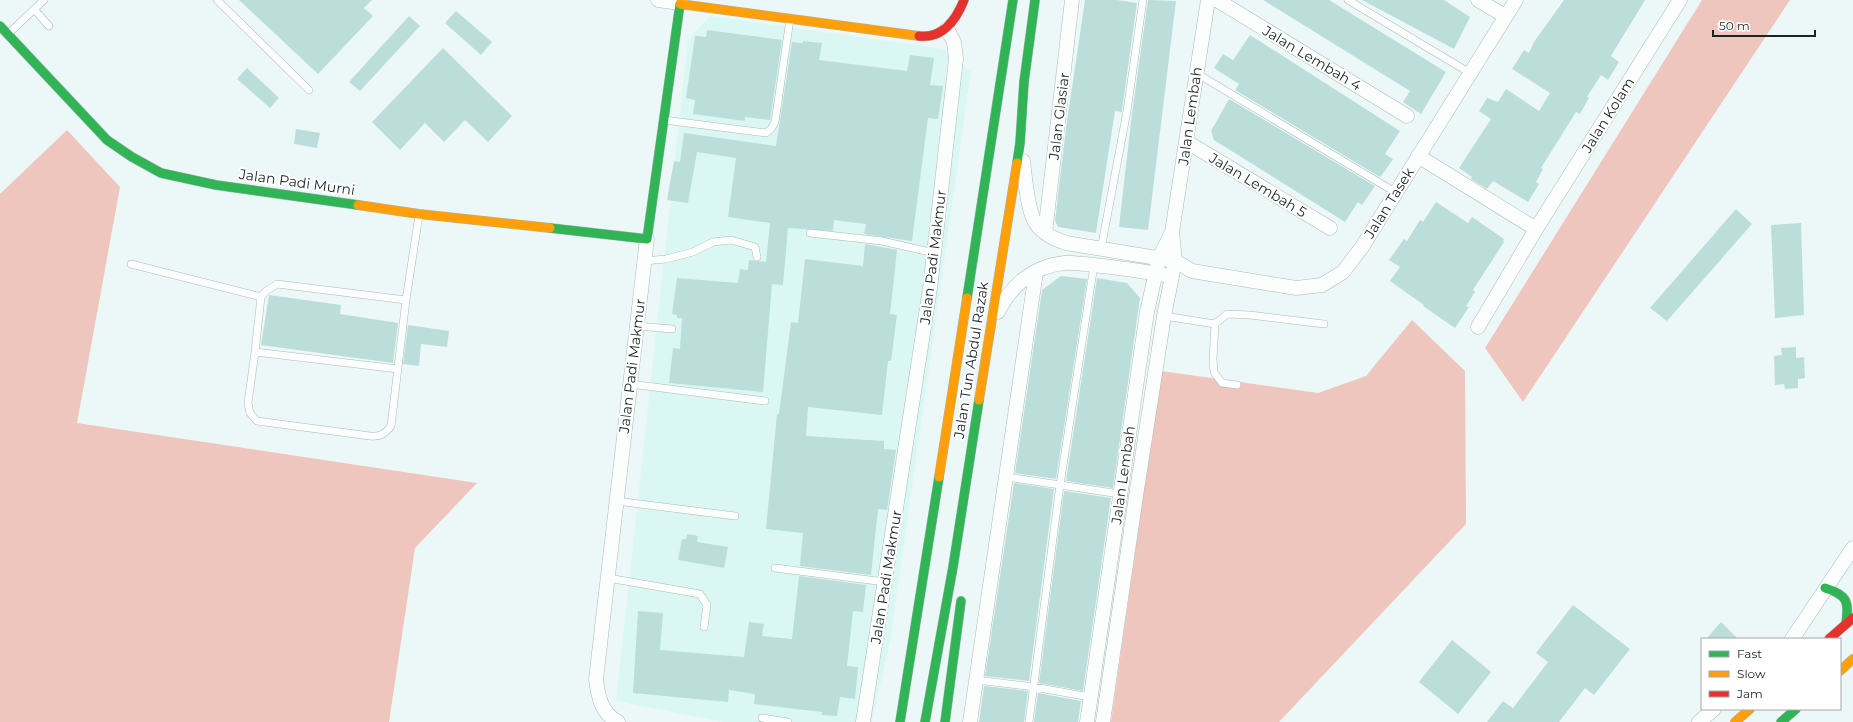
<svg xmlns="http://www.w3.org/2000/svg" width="1853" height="722" font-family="Montserrat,sans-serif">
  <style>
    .built { fill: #dbf7f4 }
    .forest { fill: #efc6be }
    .building { fill: #bbdedb }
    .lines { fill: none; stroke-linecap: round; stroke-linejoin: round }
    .lane-casing { stroke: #adb9b7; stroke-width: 8 }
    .street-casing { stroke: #adb9b7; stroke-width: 15 }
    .fast-casing { stroke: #adb9b7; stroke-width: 10 }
    .slow-casing { stroke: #adb9b7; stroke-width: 10 }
    .jam-casing { stroke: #adb9b7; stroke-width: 10 }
    .lane { stroke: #fcfefe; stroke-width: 7 }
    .street { stroke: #fcfefe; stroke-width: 14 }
    .fast { stroke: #30b455; stroke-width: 9 }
    .slow { stroke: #ff9f0a; stroke-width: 9 }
    .jam { stroke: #e5322d; stroke-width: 9 }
    .labels { text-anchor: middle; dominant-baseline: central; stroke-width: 4; stroke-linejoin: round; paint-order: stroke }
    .street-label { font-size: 14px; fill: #192524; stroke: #fff }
  </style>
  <rect width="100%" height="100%" fill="#ebf8f7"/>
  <path class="built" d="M710,16l233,33 28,23 -81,570 -18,80h-149l-107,-21 72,-661z"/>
  <path class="forest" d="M1702,0h88l-267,402 -38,-54z
    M67,130l53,57 -43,236 400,60 -62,65 -26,174h-389v-528z
    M1412,320l53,51 1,153 -187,198h-168l50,-351 157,22 48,-17z"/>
  <path class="building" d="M239,0h133l-8,8 9,8 -55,58z
    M1085,0h32l20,3 -15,107v2l-7,-1 -19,122 -38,-6 -3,-6 11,-93z
    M1148,0l28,1 -28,229 -29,-3 13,-114z
    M1263,0h66l117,72 -25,42 -18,-12 7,-11z
    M1362,0h82l26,17 -16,32z
    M1564,0h81l-34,56 8,6 -11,18 -7,-5 -14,22 2,1 -9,16 -4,-2 -35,56 2,1 -7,13 3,2 -11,18 -35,-21 -6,8 -16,-10 1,-2 -13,-9 32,-49 -12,-8 8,-13 11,4 8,-13 33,22 11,-18 -38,-24 12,-19 5,3 5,-11z
    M456,11l36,31 -11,13 -36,-32z
    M409,16l11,10 -60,65 -11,-9z
    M707,30l75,10 -12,80 -25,-3v4l-52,-7 2,-14 -9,-2 9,-62 11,1z
    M1250,35l150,96 -15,23 8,5 -11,16 -2,2 -145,-87 4,-6 -25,-16 9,-14 10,6z
    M803,41l19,2 -3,17 88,11 3,-16 24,3 -4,27 13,1 -5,33 -10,-1 -16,123 -48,-7 2,-10 -32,-4 -1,11 -45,-3 -5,57 -11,-1 -9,108 -94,-9 4,-35 7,1 2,-31h-5v-3l-5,-1 5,-36 61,5 2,-14 8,1 1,-10 17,2 4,-39 -42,-6 8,-59 -39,-6 -9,51 -21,-3 7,-39 6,1 4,-29 92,13 16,-104 11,1z
    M443,48l69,68 -24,26 -23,-22 -21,22 -19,-19 -25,27 -28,-28z
    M247,68l32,30 -9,10 -33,-29z
    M1229,99l146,87 -13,19 -4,-3 -13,20 -131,-82 -3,-9z
    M296,129l24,4 -3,15 -23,-4z
    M1436,202l32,21 4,-6 32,22 -1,2 1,1 -31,48 2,2 -9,14 3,1 -14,21 -32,-22 1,-1 -34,-24 10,-14 -11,-7 15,-21 3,2 13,-21 3,2z
    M1736,209l16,15 -85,97 -17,-13z
    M1801,223l3,92 -29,3 -4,-93z
    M865,244l32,6 -7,64 7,1 -6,46h-3l-6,54 -74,-8 -2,29 78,5v8l12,1 -9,60 -9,-1 -7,66 -71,-9 3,-33 -37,-4 11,-115h2l12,-92 7,1 7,-64 58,7z
    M1061,276l26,3 -31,200 -41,-6 27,-183z
    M1097,278l30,5 13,15 -27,190 -47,-7z
    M269,295l72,10 -1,9 58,9 -5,40 -132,-18z
    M408,325l41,6 -2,16 -26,-3 -2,22 -16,-2z
    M1796,347v11l8,-1 1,21 -7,1v9l-13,1 -1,-5 -9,1 -1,-29 8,-1 -1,-7z
    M1014,483l40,6 -25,192 -44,-5z
    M1064,491l47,7 -28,193 -44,-8z
    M687,534l11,2 -1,6 31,5 -4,21 -46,-8 4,-21h4z
    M799,576l67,9 -3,27 -10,-1 -6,55 11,1 -3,32 -15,-2 -3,19 -15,-1v-3l-68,-8 1,-10 -26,-4 -1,12 -95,-9 5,-82 25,2 -3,37 84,7 5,-35 15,2 -2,12 30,3z
    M1573,605l57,44 -36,46 -9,-7 -26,34h-72l16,-21 10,7 35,-46 -12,-9z
    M1721,622l17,17h-32z
    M1452,640l39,32 -33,42 -39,-32z
    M984,686l44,5 -4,31h-45z
    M1038,693l43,8 -3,21h-44z"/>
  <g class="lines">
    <g class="lane-casing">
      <path id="lane" d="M217,0l92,90
        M1348,0l122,73
        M34,9l15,17
        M8,34l36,-34
        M1196,73l199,119
        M664,120l102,13 5,-4 4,-7 15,-103
        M810,233l72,8 52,12
        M1101,249l26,-138 16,-111
        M644,261l22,-2 27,-7 20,-10 18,-2 24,7 2,10
        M131,264l130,33
        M406,300l-129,-16 -11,7 -5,6 -6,55 -7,51 2,10 7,8 113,15c10,1 15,-2 21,-10l15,-126 13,-85
        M1164,316l51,8 -2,35 1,13 8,11 15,2
        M1215,324l12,-10 23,1 74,9
        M637,326l35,3
        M255,352l143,17
        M630,384l135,17
        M1007,477l113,17
        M616,501l119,15
        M775,568l110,14
        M608,578l92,16 7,11 -3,22
        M976,680l58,7 56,10
        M762,718l26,4
        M1029,722l31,-237 34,-220"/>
    </g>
    <g class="street-casing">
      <path id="street" d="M658,0l22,3
        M1217,0l190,116
        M1478,0l27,16
        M1187,142l143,86
        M1418,156l118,73
        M1023,161c2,16 4,45 11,59 6,13 20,19 32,23l109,18 17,10 104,17 26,-3 21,-13 19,-25 154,-247
        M1045,233l27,-233
        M998,312c13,-27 36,-46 66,-49 7,-1 15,1 21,1 27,3 53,6 79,11
        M1478,327l58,-98 144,-229
        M1792,639l61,-91
        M618,722c-17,-9 -20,-26 -22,-43l51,-440
        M863,722l67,-434 26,-229 -2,-17 -7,-13
        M970,722l66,-450
        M1087,722l60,-410 12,-54 13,-26
        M1103,722l33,-226 28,-180 11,-55 -3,-29 36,-232
        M1699,722l15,-13"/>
    </g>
    <g class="fast-casing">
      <path id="fast" d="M0,26l107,114 25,17 29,16 55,12 142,20
        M1017,163l3,-20 4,-61 11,-82
        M550,228l97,11 33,-235
        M967,298l46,-298
        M1825,588c23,7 24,14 21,36
        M900,722l39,-245
        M925,722l28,-155 26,-167
        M945,722l16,-121
        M1781,722l15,-13"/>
    </g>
    <g class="slow-casing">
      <path id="slow" d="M680,4l239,32
        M358,205l61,9 131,14
        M979,400l38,-237
        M939,477l28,-179
        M1840,671l13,-12
        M1735,722l15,-13"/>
    </g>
    <g class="jam-casing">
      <path id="jam" d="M919,36c24,3 37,-16 45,-36
        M1829,639l24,-21"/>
    </g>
    <use href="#lane" class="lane"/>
    <use href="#street" class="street"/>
    <use href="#fast" class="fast"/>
    <use href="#slow" class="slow"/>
    <use href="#jam" class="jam"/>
  </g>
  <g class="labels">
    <g class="street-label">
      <text transform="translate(1312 58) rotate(31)">Jalan Lembah 4</text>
      <text transform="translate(1608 115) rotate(-58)">Jalan Kolam</text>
      <text transform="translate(1059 116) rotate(-83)">Jalan Glasiar</text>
      <text transform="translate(1190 116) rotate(-82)">Jalan Lembah</text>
      <text transform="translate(297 182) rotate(8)">Jalan Padi Murni</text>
      <text transform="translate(1258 185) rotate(31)">Jalan Lembah 5</text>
      <text transform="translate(1389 203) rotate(-58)">Jalan Tasek</text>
      <text transform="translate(933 257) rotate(-83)">Jalan Padi Makmur</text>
      <text transform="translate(971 360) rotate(-81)">Jalan Tun Abdul Razak</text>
      <text transform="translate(632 366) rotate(-83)">Jalan Padi Makmur</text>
      <text transform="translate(1123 475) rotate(-82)">Jalan Lembah</text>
      <text transform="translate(886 577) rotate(-81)">Jalan Padi Makmur</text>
    </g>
  </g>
  <rect x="1701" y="638" width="140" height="72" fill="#ffffff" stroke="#a3a8a7"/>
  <rect x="1709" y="651" width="20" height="6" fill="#30b455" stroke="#a3a8a7"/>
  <text x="1737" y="658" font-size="12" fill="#192524">Fast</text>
  <rect x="1709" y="671" width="20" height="6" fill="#ff9f0a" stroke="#a3a8a7"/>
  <text x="1737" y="678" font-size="12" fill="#192524">Slow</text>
  <rect x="1709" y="691" width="20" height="6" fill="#e5322d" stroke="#a3a8a7"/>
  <text x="1737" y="698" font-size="12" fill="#192524">Jam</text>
  <path d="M1713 30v6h102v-6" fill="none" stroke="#192524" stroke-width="2"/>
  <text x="1719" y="30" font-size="12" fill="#192524" stroke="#ffffff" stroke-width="3" paint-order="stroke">50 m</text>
</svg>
